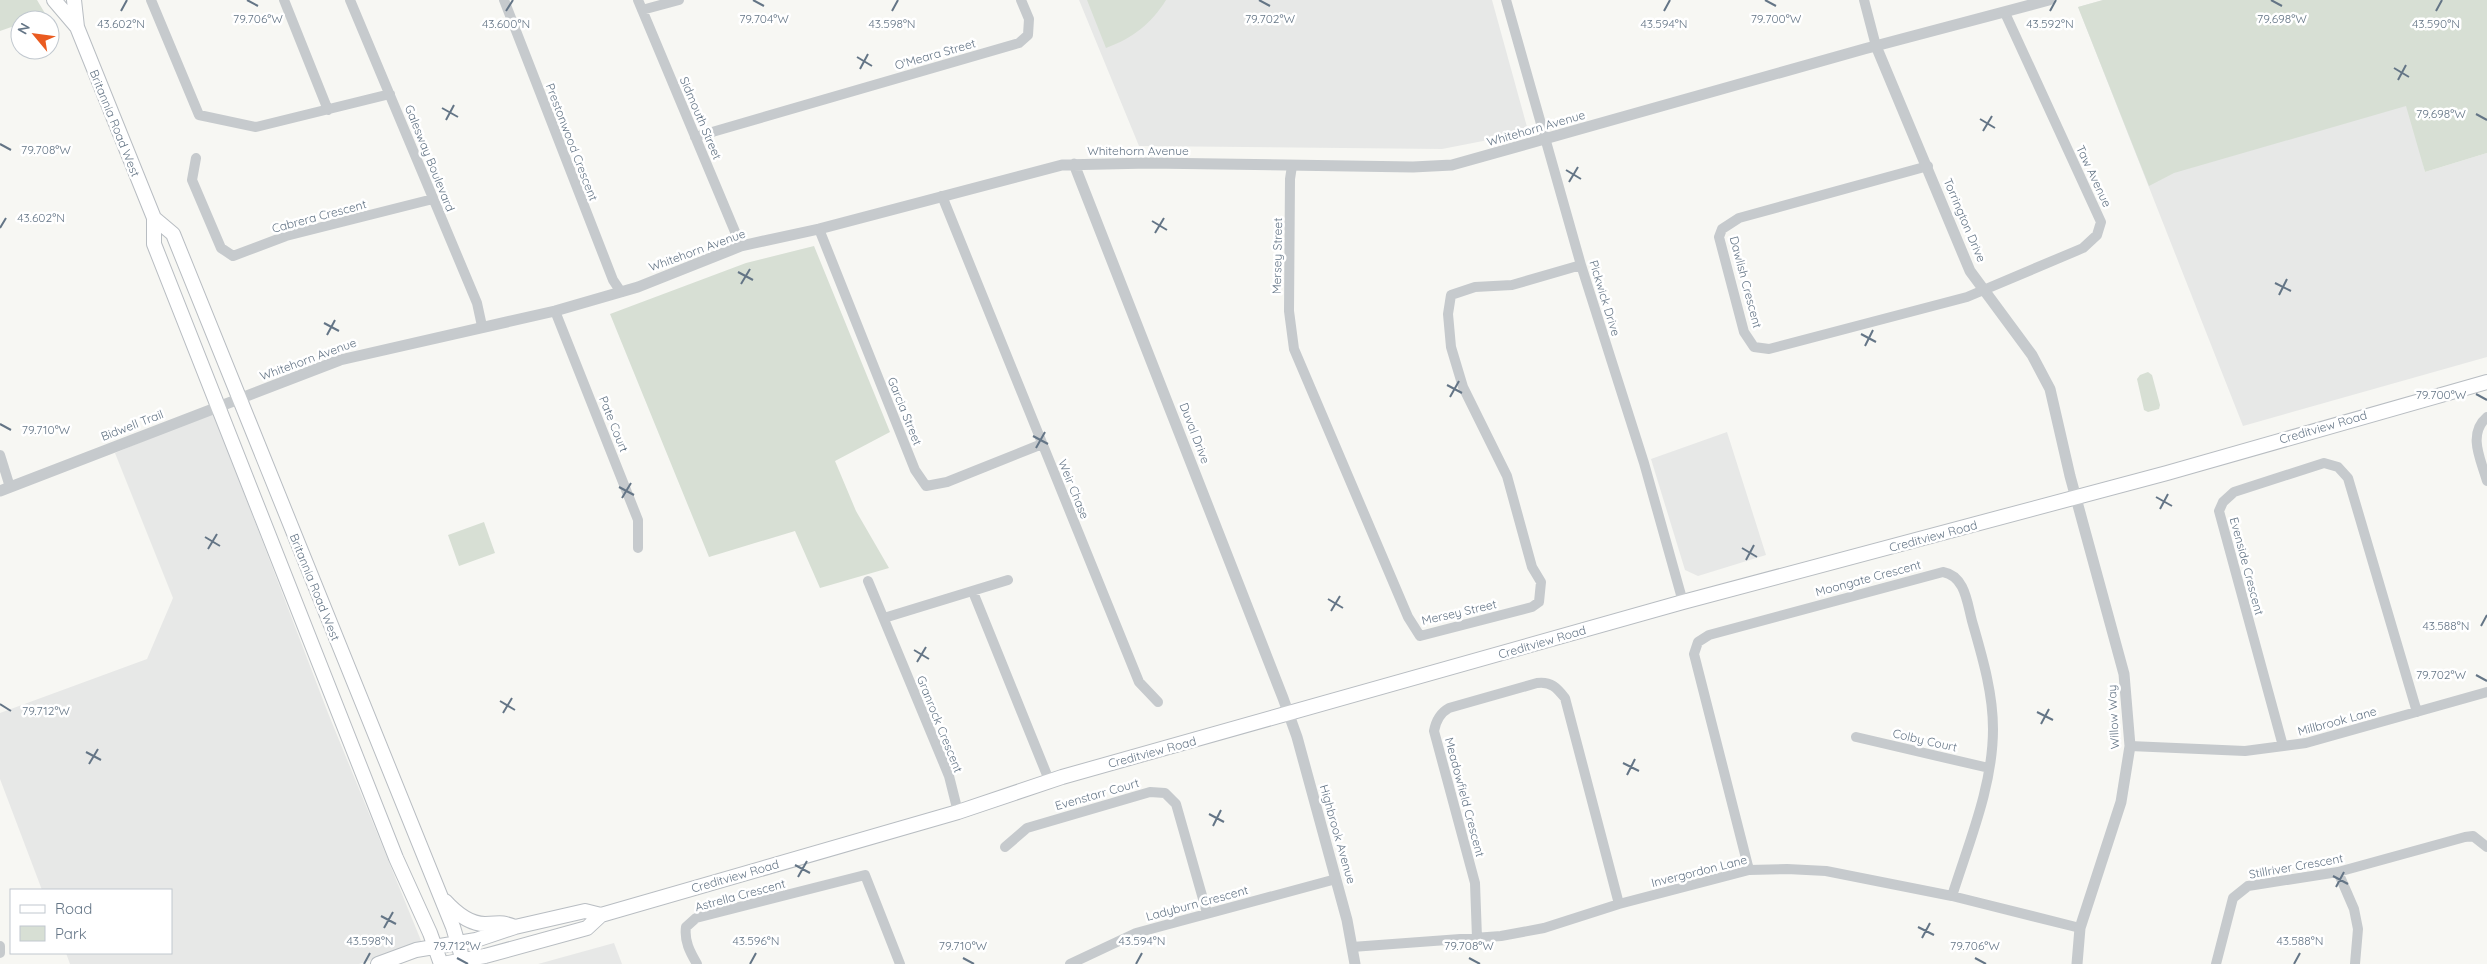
<svg xmlns="http://www.w3.org/2000/svg" width="2487" height="964" font-family="Quicksand,sans-serif">
  <style>
    .built { fill: #e7e8e7 }
    .green { fill: #d7dfd4 }
    .lines { fill: none; stroke-linecap: round; stroke-linejoin: round }
    .secondary-casing { stroke: #b8bdc2; stroke-width: 16 }
    .minor { stroke: #c6cacd; stroke-width: 10 }
    .tertiary { stroke: #c6cacd; stroke-width: 11 }
    .secondary { stroke: #fff; stroke-width: 14 }
    .ticks { fill: none; stroke: #647586; stroke-width: 2 }
    .labels { text-anchor: middle; dominant-baseline: central; stroke-width: 5; stroke-linejoin: round; paint-order: stroke }
    .street-label { font-size: 12px; fill: #647586; stroke: #fff }
    .ticks-label { font-size: 12px; text-anchor: middle; fill: #647586; stroke: #fff; stroke-width: 5; stroke-linejoin: round; paint-order: stroke }
  </style>
  <rect width="100%" height="100%" fill="#f7f7f3"/>
  <path class="built" d="M1079,0h413l35,127 -44,14 -41,8 -303,-3z
    M2103,0h280l42,172 62,-19v204l-244,69 -165,-419z
    M213,412l115,301 94,230 -63,21h-289l-4,-11h105v-63h-129l-42,-111v-66l147,-54 26,-61 -58,-145z
    M1727,432l39,123 -68,21 -13,-6 -34,-111z
    M614,943l8,21h-84z"/>
  <path class="green" d="M0,0h37l12,20h-29v4l-20,7z
    M1087,0h79c-15,24 -33,38 -60,48z
    M2103,0h384v153l-62,19 -19,-66 -232,67 -25,13 -71,-179z
    M814,246l76,186 -55,29 21,50 33,57 -69,20 -25,-57 -86,26 -99,-243 136,-51z
    M2148,372l4,3 8,30 -1,4 -11,3 -4,-2 -7,-31 3,-4z
    M484,522l11,31 -36,13 -11,-31z"/>
  <g class="lines">
    <g class="secondary-casing">
      <path id="secondary" d="M54,0l23,27
        M74,0l3,27 77,191v26l242,614 34,75 11,31
        M154,218l19,16 280,693 11,37
        M445,901c10,11 24,23 40,23 15,0 14,-3 30,3
        M378,964l38,-14 60,-10 39,-13 70,-16 16,4
        M443,964l42,-8 102,-28 14,-13 357,-103 104,-35 621,-175 484,-129 320,-91"/>
    </g>
    <path class="minor" d="M151,0l48,115 57,12 134,-33
      M284,0l44,110
      M350,0l127,303 5,23
      M504,0l109,280 8,12
      M638,0l103,246
      M1506,0l75,265 63,198 39,139
      M1864,0l12,46
      M642,10l37,-10
      M695,137l324,-94 9,-8 1,-16 -8,-19
      M196,158l-4,22 29,68 12,8 53,-20 147,-37
      M1292,166l-2,13 -1,132 5,38 114,268 12,19 112,-29 7,-5 2,-20 -9,-15 -25,-91 -44,-89 -12,-40 -3,-33 3,-19 24,-8 37,-2 69,-20
      M1928,166l-189,52 -17,11 -3,8 25,95 10,15 15,2 198,-52 116,-49 14,-13 4,-13 -96,-209
      M942,196l197,486 19,20
      M819,229l96,241 11,16 21,-4 95,-38
      M555,311l83,209v28
      M2487,417c-20,17 -6,43 0,64
      M0,455l10,32
      M868,581l81,195 9,36
      M973,592l76,188
      M884,618l124,-38
      M1856,737l133,31
      M2130,746l115,5 61,-8 181,-51
      M2283,746l-64,-235 4,-9 11,-10 90,-29 14,4 10,11 69,234
      M1005,847l22,-19 123,-36 15,1 11,11 31,109
      M1749,870l-55,-216 4,-12 11,-7 234,-63c22,4 24,30 29,49 10,35 21,71 21,108 0,57 -24,113 -41,167
      M2338,872l16,37 4,20 -3,35
      M1477,938l-2,-55 -41,-152c2,-11 6,-18 15,-23l88,-25c14,-2 20,5 28,15l54,206
      M0,946v7
      M1352,947l149,-11 43,-8 75,-24 130,-34 38,-1 39,2 126,25 128,32
      M697,964c-7,-12 -13,-23 -11,-37l10,-9 169,-43 35,89
      M1070,964l66,-31 200,-54
      M2216,964l17,-66 15,-12 90,-14 127,-35 8,-1 14,11"/>
    <path class="tertiary" d="M1876,46l94,225 62,84 18,34 20,87 54,198 6,72 -9,56 -41,126 -3,36
      M1074,164l209,534 14,39 50,183 8,44
      M0,491l340,-131 215,-49 83,-24 103,-41 78,-17 243,-64 87,-2 264,4 39,-2 412,-116 185,-49"/>
    <use href="#secondary" class="secondary"/>
  </g>
  <path class="ticks" d="M247,0l11,6M753,0l11,6M1259,0l11,6M1765,0l11,6M2271,0l11,6M121,11l6,-11M506,11l7,-11M892,11l6,-11M1664,11l6,-11M2050,11l6,-11M2436,11l6,-11M857,57l15,9M2394,68l15,9M860,69l8,-15M2398,80l8,-15M442,108l16,9M2476,114l11,6M1980,119l15,9M446,120l8,-15M1983,131l9,-15M0,144l11,6M1566,170l15,9M1569,182l9,-15M1152,221l15,9M0,228l6,-10M1155,233l9,-15M738,272l15,8M2275,283l16,8M741,284l9,-15M2279,295l8,-16M324,323l15,8M1861,334l15,8M327,335l8,-15M1865,346l8,-16M1447,385l15,8M2476,394l11,6M1450,397l9,-16M0,424l11,6M1033,436l15,8M1036,448l9,-16M619,487l15,8M2156,497l16,9M622,498l9,-15M2160,509l8,-15M205,537l15,9M1742,548l15,9M208,549l9,-15M1746,560l8,-15M1328,599l15,9M1331,611l9,-15M2481,626l6,-11M914,650l15,9M917,662l9,-15M2476,675l11,6M500,701l15,9M0,704l11,7M2037,712l16,8M503,713l9,-15M2041,724l8,-15M86,752l15,8M1623,763l16,8M89,764l9,-15M1627,775l8,-16M1209,814l15,8M1213,826l8,-16M795,865l15,8M2333,876l15,8M798,877l9,-16M2336,887l8,-15M381,916l15,8M1918,927l16,8M384,928l9,-16M1922,938l8,-15M457,958l11,6M963,958l11,6M1469,958l11,6M1975,958l11,6M364,964l6,-11M750,964l6,-11M1136,964l6,-11M2294,964l6,-11"/>
  <g class="labels">
    <g class="street-label">
      <text transform="translate(935 54) rotate(-16)">O'Meara Street</text>
      <text transform="translate(701 118) rotate(67)">Sidmouth Street</text>
      <text transform="translate(115 123) rotate(68)">Britannia Road West</text>
      <text transform="translate(1536 128) rotate(-16)">Whitehorn Avenue</text>
      <text transform="translate(572 142) rotate(69)">Prestonwood Crescent</text>
      <text x="1138" y="150">Whitehorn Avenue</text>
      <text transform="translate(430 158) rotate(68)">Galesway Boulevard</text>
      <text transform="translate(2094 176) rotate(65)">Taw Avenue</text>
      <text transform="translate(319 216) rotate(-15)">Cabrera Crescent</text>
      <text transform="translate(1965 220) rotate(67)">Torrington Drive</text>
      <text transform="translate(697 250) rotate(-20)">Whitehorn Avenue</text>
      <text transform="translate(1277 256) rotate(-89)">Mersey Street</text>
      <text transform="translate(1746 282) rotate(75)">Dawlish Crescent</text>
      <text transform="translate(1605 298) rotate(73)">Pickwick Drive</text>
      <text transform="translate(308 359) rotate(-20)">Whitehorn Avenue</text>
      <text transform="translate(905 411) rotate(68)">Garcia Street</text>
      <text transform="translate(614 424) rotate(68)">Pate Court</text>
      <text transform="translate(132 425) rotate(-21)">Bidwell Trail</text>
      <text transform="translate(2323 427) rotate(-16)">Creditview Road</text>
      <text transform="translate(1195 433) rotate(69)">Duval Drive</text>
      <text transform="translate(1074 489) rotate(68)">Weir Chase</text>
      <text transform="translate(1933 536) rotate(-15)">Creditview Road</text>
      <text transform="translate(2247 566) rotate(75)">Evenside Crescent</text>
      <text transform="translate(1868 578) rotate(-15)">Moongate Crescent</text>
      <text transform="translate(315 587) rotate(68)">Britannia Road West</text>
      <text transform="translate(1459 612) rotate(-13)">Mersey Street</text>
      <text transform="translate(1542 642) rotate(-16)">Creditview Road</text>
      <text transform="translate(2113 717) rotate(-93)">Willow Way</text>
      <text transform="translate(2337 721) rotate(-15)">Millbrook Lane</text>
      <text transform="translate(940 724) rotate(68)">Granrock Crescent</text>
      <text transform="translate(1925 740) rotate(13)">Colby Court</text>
      <text transform="translate(1152 752) rotate(-15)">Creditview Road</text>
      <text transform="translate(1097 794) rotate(-16)">Evenstarr Court</text>
      <text transform="translate(1465 797) rotate(75)">Meadowfield Crescent</text>
      <text transform="translate(1338 834) rotate(74)">Highbrook Avenue</text>
      <text transform="translate(2296 866) rotate(-10)">Stillriver Crescent</text>
      <text transform="translate(1699 871) rotate(-14)">Invergordon Lane</text>
      <text transform="translate(735 876) rotate(-16)">Creditview Road</text>
      <text transform="translate(740 895) rotate(-15)">Astrella Crescent</text>
      <text transform="translate(1197 903) rotate(-15)">Ladyburn Crescent</text>
    </g>
  </g>
  <g class="ticks-label">
    <text x="2282" y="23">79.698°W</text>
    <text x="764" y="23">79.704°W</text>
    <text x="258" y="23">79.706°W</text>
    <text x="1270" y="23">79.702°W</text>
    <text x="1776" y="23">79.700°W</text>
    <text x="121" y="28">43.602°N</text>
    <text x="506" y="28">43.600°N</text>
    <text x="892" y="28">43.598°N</text>
    <text x="1664" y="28">43.594°N</text>
    <text x="2050" y="28">43.592°N</text>
    <text x="2436" y="28">43.590°N</text>
    <text x="2441" y="118">79.698°W</text>
    <text x="46" y="154">79.708°W</text>
    <text x="41" y="222">43.602°N</text>
    <text x="2441" y="399">79.700°W</text>
    <text x="46" y="434">79.710°W</text>
    <text x="2446" y="630">43.588°N</text>
    <text x="2441" y="679">79.702°W</text>
    <text x="46" y="715">79.712°W</text>
    <text x="370" y="945">43.598°N</text>
    <text x="756" y="945">43.596°N</text>
    <text x="1142" y="945">43.594°N</text>
    <text x="2300" y="945">43.588°N</text>
    <text x="457" y="950">79.712°W</text>
    <text x="963" y="950">79.710°W</text>
    <text x="1469" y="950">79.708°W</text>
    <text x="1975" y="950">79.706°W</text>
  </g>
  <rect x="10" y="889" width="162" height="65" fill="#ffffff" stroke="#c1c8cf"/>
  <rect x="20" y="905" width="25" height="8" fill="#ffffff" stroke="#c1c8cf"/>
  <text x="55" y="914" font-size="15" fill="#647586">Road</text>
  <rect x="20" y="926" width="25" height="15" fill="#d7dfd4" stroke="#c1c8cf"/>
  <text x="55" y="939" font-size="15" fill="#647586">Park</text>
  <g transform="translate(35 35) rotate(299)"><circle r="24" fill="#ffffff" stroke="#c1c8cf"/>
  <path d="M0-4L9 19L0 12L-9 19Z" fill="#ea5b20"/>
  <text y="-8" font-size="14" font-weight="bold" text-anchor="middle" fill="#647586">N</text>
  </g>
</svg>
